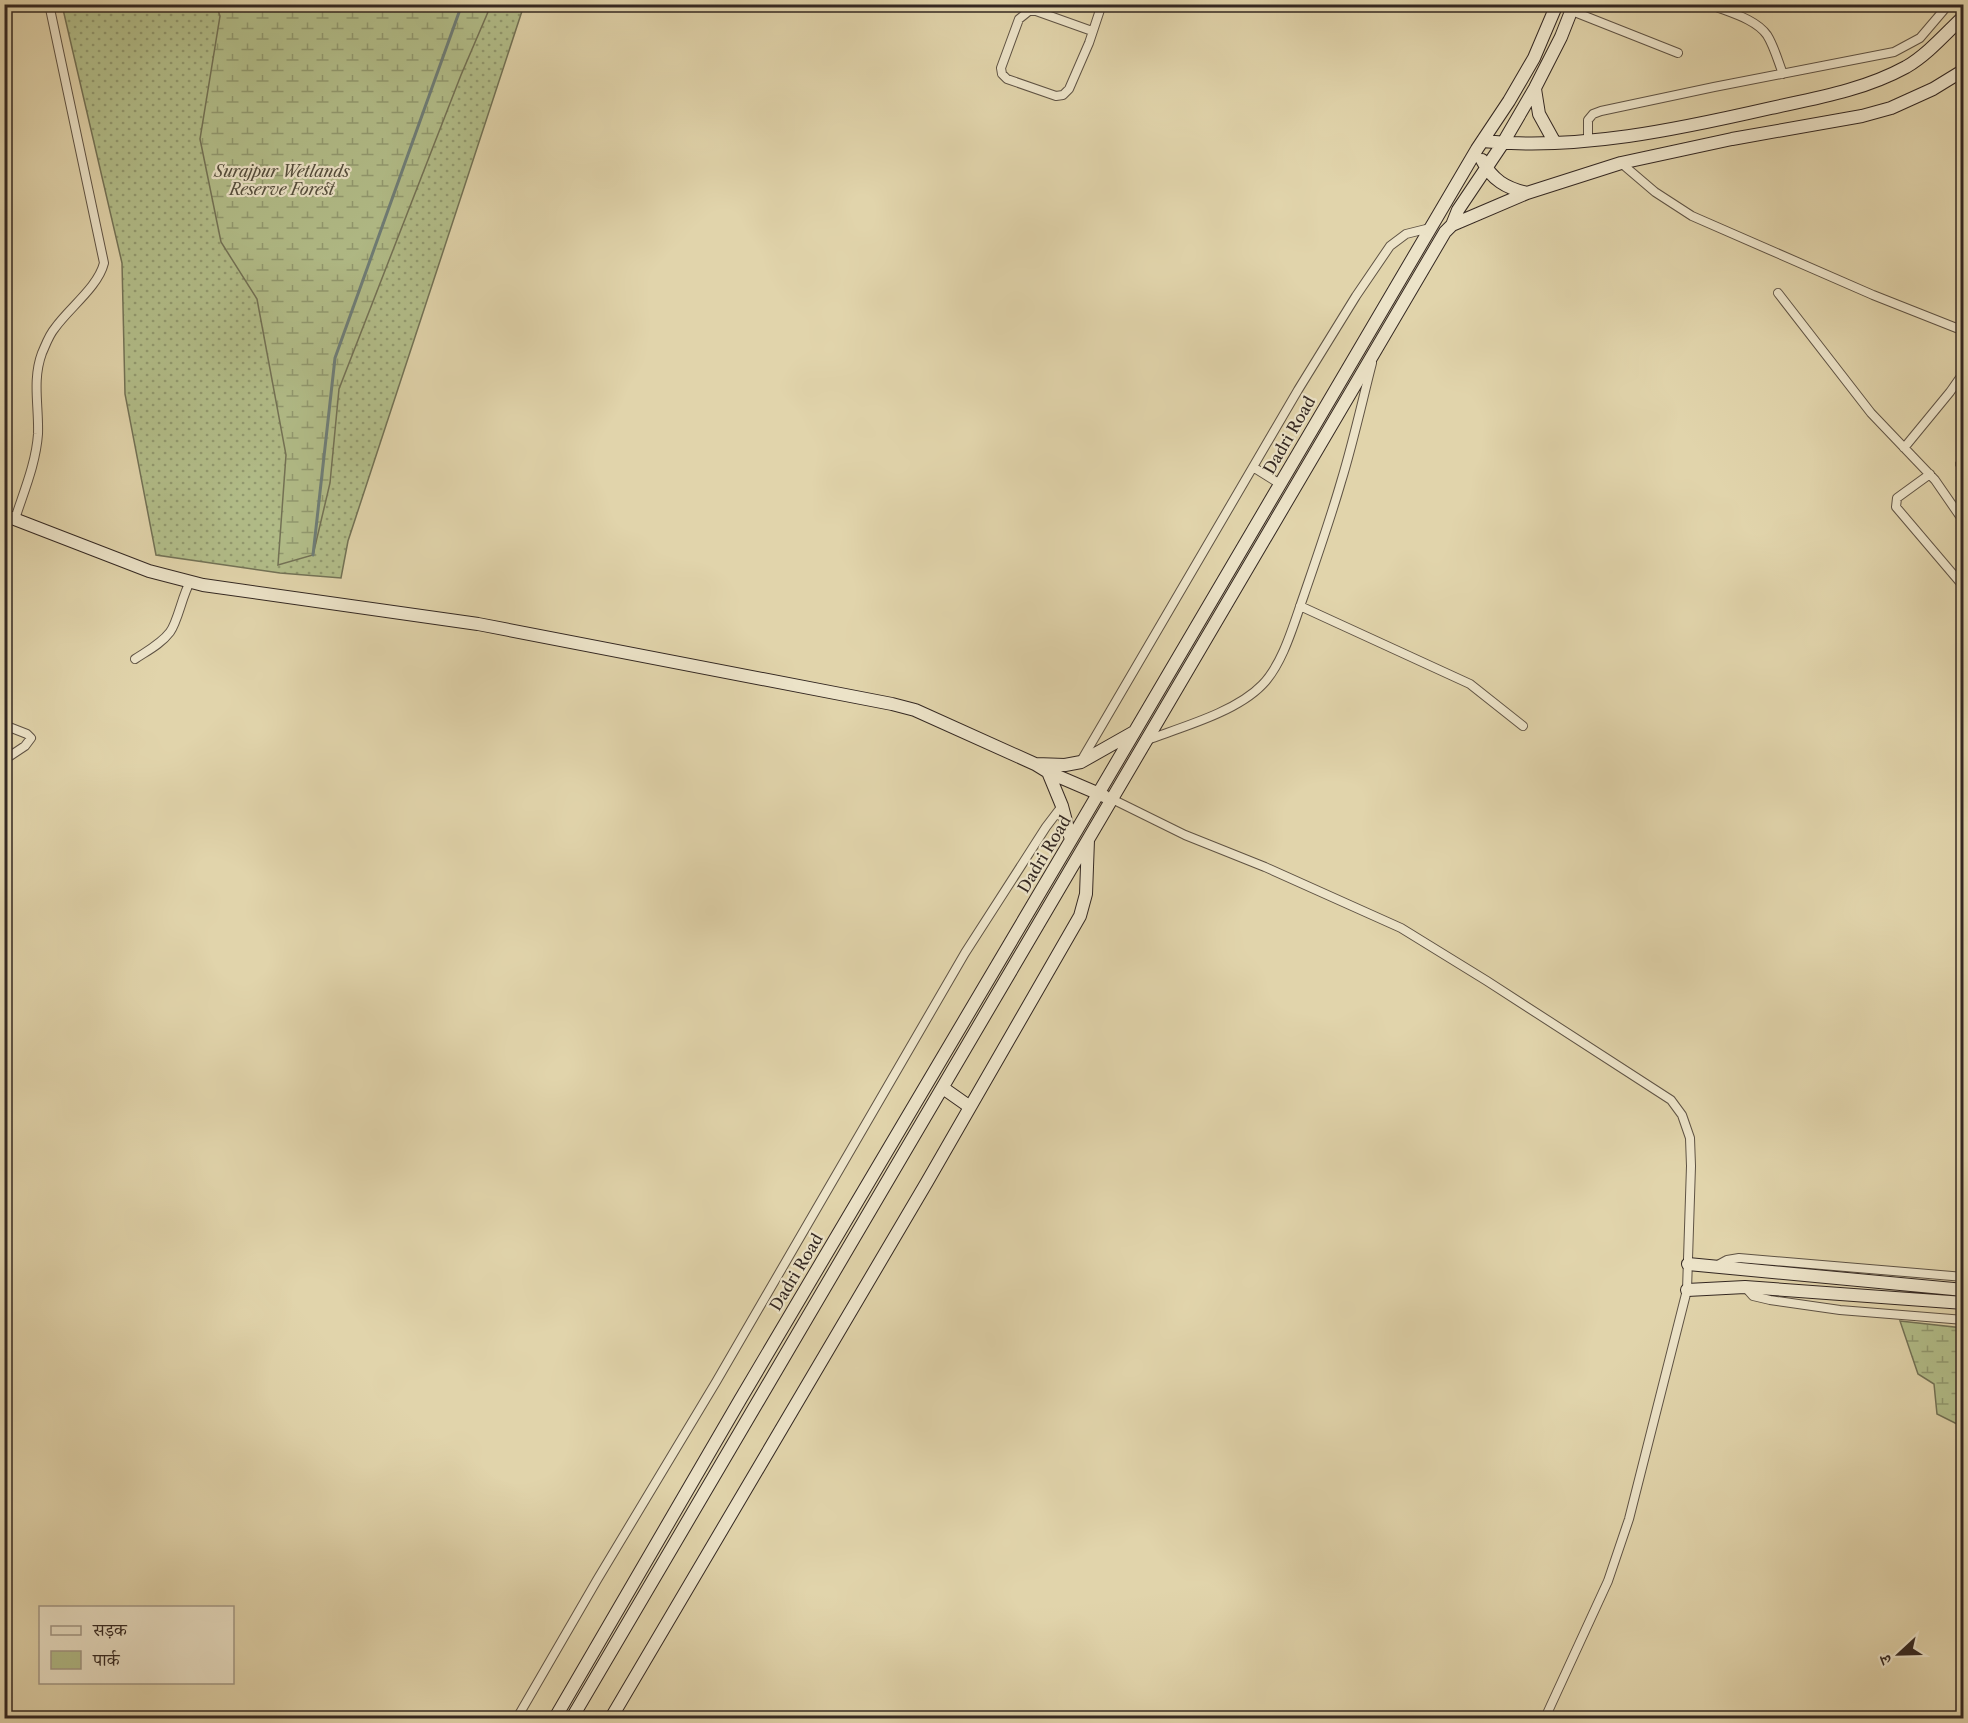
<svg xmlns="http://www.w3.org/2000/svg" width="1968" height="1723" font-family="'Libre Caslon Text','Noto Serif Devanagari',serif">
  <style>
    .green { fill: url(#green-dots); stroke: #737256; stroke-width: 1.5 }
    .wetland { fill: url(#wetland-marsh); stroke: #737256; stroke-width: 1.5 }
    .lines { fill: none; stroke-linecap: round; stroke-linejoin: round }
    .stream { stroke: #6f7e78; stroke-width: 3 }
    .street-casing { stroke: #5f5344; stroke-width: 10 }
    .secondary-casing { stroke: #342822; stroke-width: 14 }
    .street { stroke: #ece3c8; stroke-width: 8 }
    .secondary { stroke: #ece3c8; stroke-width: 12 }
    .labels { text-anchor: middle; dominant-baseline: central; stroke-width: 4.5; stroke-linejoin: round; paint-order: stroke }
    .park-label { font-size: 16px; font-style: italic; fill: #544d3c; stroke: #ece3c8 }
    .street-label { font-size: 16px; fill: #342822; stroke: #ece3c8 }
  </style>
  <defs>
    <pattern id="green-dots" width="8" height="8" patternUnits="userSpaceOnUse" patternTransform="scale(1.5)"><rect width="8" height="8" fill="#b2bd89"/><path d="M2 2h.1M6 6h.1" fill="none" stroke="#929a70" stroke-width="1.8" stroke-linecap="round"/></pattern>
    <pattern id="wetland-marsh" width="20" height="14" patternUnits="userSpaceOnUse" patternTransform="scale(1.5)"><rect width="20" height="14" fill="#b2bd89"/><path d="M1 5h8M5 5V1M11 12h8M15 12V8" fill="none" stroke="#929a70"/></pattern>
  </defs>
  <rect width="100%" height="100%" fill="#e1d4ab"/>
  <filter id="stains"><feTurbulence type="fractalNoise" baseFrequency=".00333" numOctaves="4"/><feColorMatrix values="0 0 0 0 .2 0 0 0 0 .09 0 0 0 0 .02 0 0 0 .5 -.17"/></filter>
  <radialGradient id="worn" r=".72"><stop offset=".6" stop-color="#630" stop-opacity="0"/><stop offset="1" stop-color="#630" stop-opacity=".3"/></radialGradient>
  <path class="green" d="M62,5h462l-176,536 -7,37 -61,-5 -124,-18 -31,-161 -3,-131z"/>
  <path class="wetland" d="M216,5h275l-30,70 -122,314 -9,94 -17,72 -35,10 8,-110 -29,-156 -36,-57 -21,-103 20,-123z
    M1900,1321l63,7v99l-26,-13 -3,-30 -16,-10z"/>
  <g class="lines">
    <path class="stream" d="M313,555l22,-197 127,-354"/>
    <g class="street-casing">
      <path id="street" d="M1709,4c18,8 46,14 58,31 7,11 11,26 16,39
        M1572,11l106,42
        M1092,31l-56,-20h-7l-10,8 -18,49 1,6 5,5 49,17 7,-1 6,-6 20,-46 13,-39
        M1588,139v-19l5,-6 8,-3 113,-24 180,-35 26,-14 29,-34
        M1621,163l34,29 37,24 181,79 91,36
        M1778,293l93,120 64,67 29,42
        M1904,448l46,-56 14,-20
        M1960,464l4,-4
        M1253,467l27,17
        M1930,474l-33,24 -1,9 68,80
        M15,519c9,-28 21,-56 23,-85 1,-28 -6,-54 4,-81 4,-9 7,-18 13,-25 14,-20 43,-41 49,-65l-55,-259
        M1300,606l170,78 53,42
        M135,659c12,-8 26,-15 35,-27 8,-11 12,-36 20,-50
        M4,725l23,9 4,4 -6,8 -21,14
        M1147,740c35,-13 89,-28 115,-55 21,-21 32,-62 42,-90 13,-38 26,-75 37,-113 12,-39 21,-80 31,-119
        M1081,761l217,-371 58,-94 34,-50 16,-12 24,-6
        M1112,799l73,36 80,32 136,61 86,53 184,119 11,15 8,23 1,28 -4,124 -58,229 -21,62 -63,137
        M1716,1266l11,-6 12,-2 225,19
        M1745,1287l8,9 17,4 70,10 124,10
        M517,1718l80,-138 119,-198 249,-429 81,-126 16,-21"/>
    </g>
    <g class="secondary-casing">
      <path id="secondary" d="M1535,89l4,25 16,29
        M1483,141c95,10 196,-12 288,-33 46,-10 93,-18 135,-41 22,-13 39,-33 58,-51
        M1482,160c10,20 24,28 45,33
        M1452,225l6,-15 45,-67 32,-55 26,-51 13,-33
        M4,515l145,56 54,14 275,39 414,80 23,6 120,54 13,8 56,24
        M1036,764l29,1 16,-3 53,-30
        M1048,772l14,34 9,34
        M943,1088l27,19
        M1688,1264l276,26
        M1687,1290l58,-3 219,16
        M555,1718l185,-318 331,-560 406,-691 32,-48 25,-43 23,-54
        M572,1718l873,-1486 7,-7 75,-32 94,-30 111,-24 130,-23 29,-8 42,-19 31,-19
        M611,1718l316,-536 153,-266 6,-22 2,-54"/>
    </g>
    <use href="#street" class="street"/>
    <use href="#secondary" class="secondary"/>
  </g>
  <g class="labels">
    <g class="park-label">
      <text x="282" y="171">Surajpur Wetlands<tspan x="282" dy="18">Reserve Forest</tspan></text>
    </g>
    <g class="street-label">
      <text transform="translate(1289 435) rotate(-60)">Dadri Road</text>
      <text transform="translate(1044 854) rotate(-59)">Dadri Road</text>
      <text transform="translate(796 1272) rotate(-59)">Dadri Road</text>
    </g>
  </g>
  <rect width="1968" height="1723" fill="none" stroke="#e1d4ab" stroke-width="24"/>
  <rect x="6" y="6" width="1956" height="1711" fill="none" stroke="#342822" stroke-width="3"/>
  <rect x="12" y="12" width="1944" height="1699" fill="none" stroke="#342822" stroke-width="1.5"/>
  <rect x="39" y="1606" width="195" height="78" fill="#ece3c8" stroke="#a29886" stroke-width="1.5"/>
  <rect x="51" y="1626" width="30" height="9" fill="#ece3c8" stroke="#a29886" stroke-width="1.5"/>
  <text x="93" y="1636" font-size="18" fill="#342822">सड़क</text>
  <rect x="51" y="1651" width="30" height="18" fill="#b2bd89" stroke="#a29886" stroke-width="1.5"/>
  <text x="93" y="1666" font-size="18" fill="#342822">पार्क</text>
  <g transform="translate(1899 1654) rotate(248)" stroke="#ece3c8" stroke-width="4.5" paint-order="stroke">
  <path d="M0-4.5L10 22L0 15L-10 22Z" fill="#342822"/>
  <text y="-9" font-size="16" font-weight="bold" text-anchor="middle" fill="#342822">उ</text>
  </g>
  <rect width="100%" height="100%" filter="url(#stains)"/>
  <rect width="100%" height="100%" fill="url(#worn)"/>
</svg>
